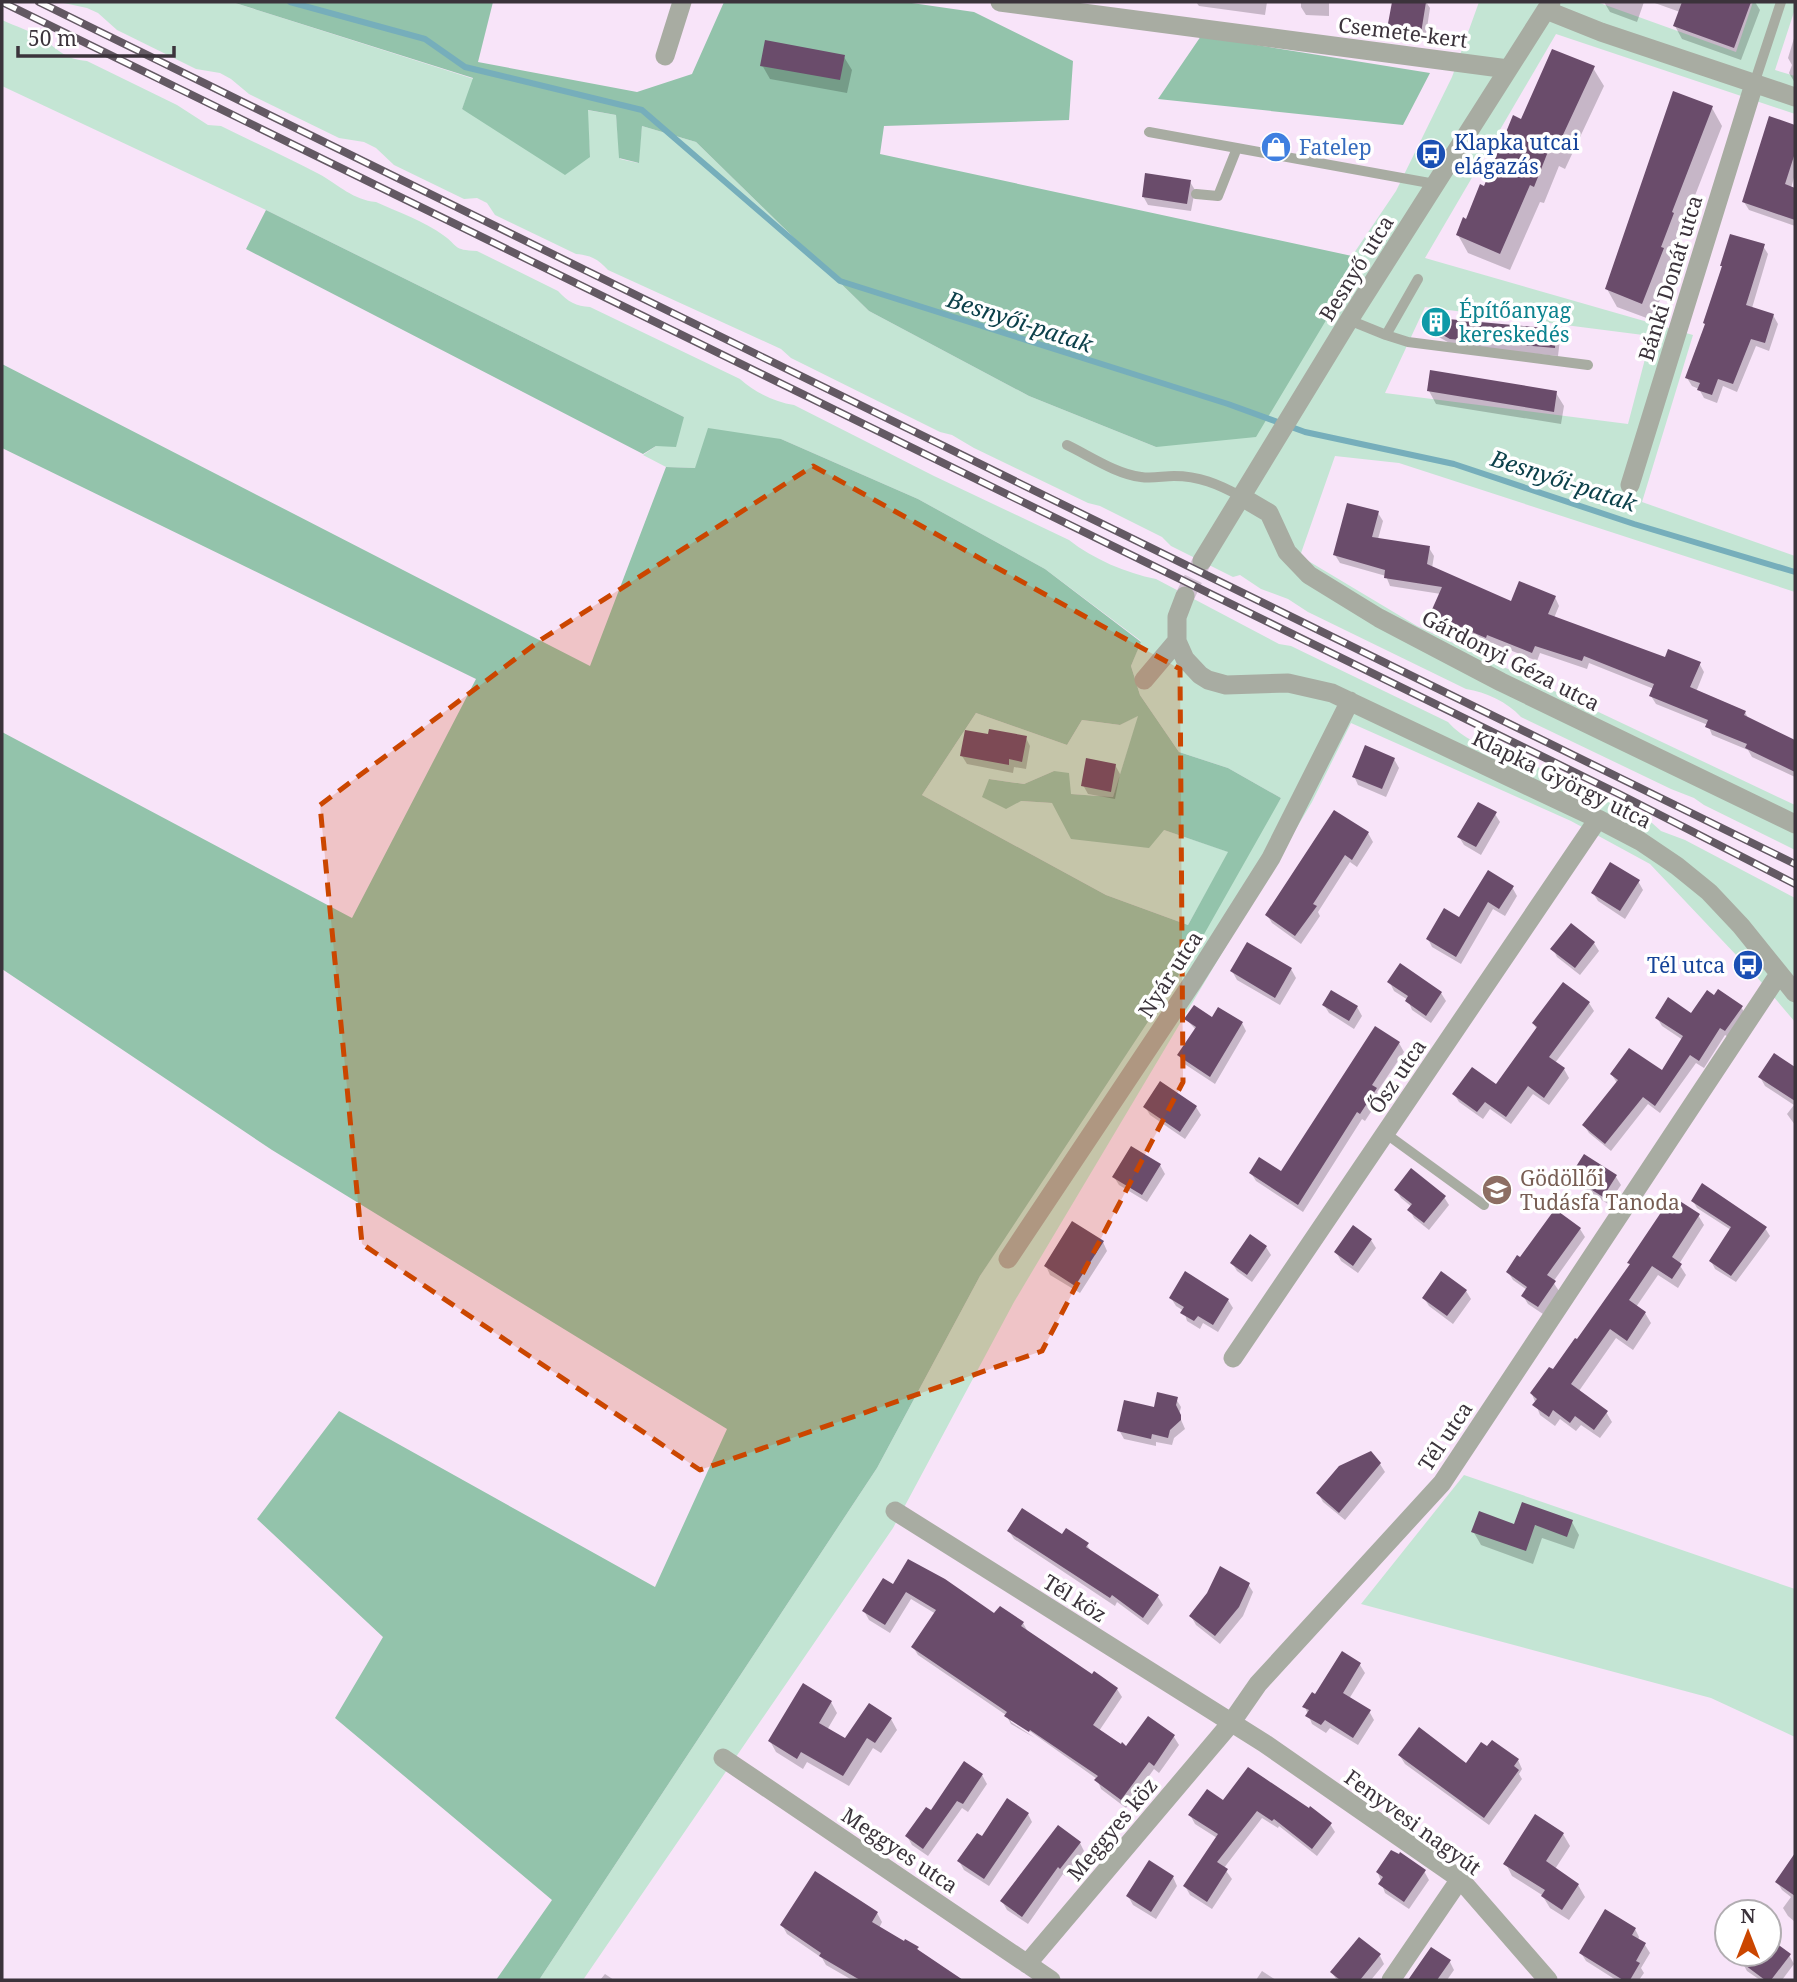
<svg xmlns="http://www.w3.org/2000/svg" width="1797" height="1982" font-family="'Noto Serif',serif">
  <style>
    .green { fill: #c4e5d4; fill-rule: evenodd }
    .forest { fill: #93c3ab; fill-rule: evenodd }
    .shadow { fill: #0003 }
    .lines { fill: none; stroke-linecap: round; stroke-linejoin: round }
    .stream { stroke: #76aebb; stroke-width: 6 }
    .building { fill: #6a4c6b }
    .street-tunnel { stroke: #d2c1d3; stroke-width: 19; stroke-dasharray: 19 10; stroke-linecap: butt }
    .lane { stroke: #a8aca2; stroke-width: 10 }
    .street { stroke: #a8aca2; stroke-width: 19 }
    .rail-casing { stroke: #635963; stroke-width: 8 }
    .rail { stroke: #fff; stroke-width: 5; stroke-dasharray: 16; stroke-linecap: butt }
    .marked { fill: #cb4600; fill-opacity: 0.2; stroke: #cb4600; stroke-width: 5; stroke-dasharray: 14 9; stroke-linejoin: round }
    .labels { text-anchor: middle; dominant-baseline: central; stroke-width: 7; stroke-linejoin: round; paint-order: stroke }
    .street-label { font-size: 21px; fill: #3b333b; stroke: #fff }
    .transit-label { font-size: 21px; fill: #164399; stroke: #fff; text-anchor: start }
    .shop-label { font-size: 21px; fill: #366cbe; stroke: #fff; text-anchor: start }
    .culture-label { font-size: 21px; fill: #0d838f; stroke: #fff; text-anchor: start }
    .education-label { font-size: 21px; fill: #785e54; stroke: #fff; text-anchor: start }
    .water-label { font-size: 23px; font-style: italic; fill: #0d414b; stroke: #fff }
  </style>
  <rect width="100%" height="100%" fill="#f8e4f9"/>
  <path class="green" d="M59,2h173l242,77 -12,30 128,48 -3,-47 29,5 4,44 18,4 4,-37 54,16 173,169 160,85 127,51 202,-179 -6,-12 44,-65 56,-114 27,-75h118l139,50 17,-50h42v7l-20,61 20,6v38l-239,-80 -131,224 268,77 -51,167 153,54v36l-396,-129 -64,-7 -35,100 117,70 378,179v45l-91,-45 -10,-7 -23,-9 -150,-72c-14,-15 -35,-25 -55,-28l-158,-77 -20,-13 -27,-10 -21,-14 -7,2 -62,-31 -9,-9 -62,-31 -12,-3 -114,-55 -22,-13 -12,-3 -149,-74 -10,-9 -173,-79c-10,-11 -18,-15 -32,-16l-81,-39 -8,-12 -10,-5 -13,1 -70,-34 -18,-17 -12,-6 -25,-4 -90,-44 -18,-15 -11,-6 -24,-4 -79,-39 -19,-17 -11,-5zM1425,307l226,29 -23,88 -243,-31z
    M2,20c13,6 29,11 41,19 17,12 22,20 44,22l90,44 31,20 13,1c32,16 66,31 98,48 20,11 34,26 57,28 20,9 50,20 67,33 16,11 9,15 34,16l81,40c10,11 18,15 32,16l150,72c14,13 35,23 54,26l140,71 135,64c24,19 57,33 87,39l123,65 12,2 157,76c14,16 35,26 55,28l149,73 9,8 24,9 110,58v124l-39,-46 -106,-112 -79,-43 -220,-98 -39,79 -298,500 -121,226 -310,452h-44l338,-512 103,-192 301,-478 -53,-30 -49,-16 -39,-57 -9,-29 10,-25 -96,-72 -127,-70 -137,-60 -86,29 -29,-1 -23,-12 13,-9 28,-29 -418,-207 -264,-124z
    M976,713l91,32 15,-25 38,5 19,-10 -26,82 -42,-3 -17,-23 -30,13 -35,-5 32,22 31,2 112,27 65,22 -41,73 -82,-30 -184,-100z
    M1464,1475l331,114v148l-84,-39 -350,-94z"/>
  <path class="forest" d="M232,2h261l-15,60 159,30 55,-18 32,-72h181l69,10 99,49 -4,59 -185,6 -4,28 472,102 6,11 -102,170 -100,10 -127,-51 -160,-85 -173,-169 -54,-16 -3,37 -20,-5 -3,-43 -28,-5 2,47 -25,18 -103,-66 11,-31z
    M1201,36l229,37 -27,52 -245,-26z
    M266,210l418,207 -8,30 -20,-1 -13,8 -397,-205z
    M2,364l588,302 76,-199 29,1 13,-40 73,11 137,60 127,70 96,73 -10,24 9,29 39,57 49,16 53,30 -87,154 -214,324 -103,192 -338,512h-43l56,-80 -217,-182 48,-81 -126,-118 82,-108 316,176 72,-158 -455,-279 -270,-181v-237l350,186 124,-239 -474,-231zM976,713l91,32 15,-25 38,5 18,-9 -25,81 -42,-3 -2,-21 -15,-2 -30,13 -35,-5 -7,18 24,12 15,-8 31,2 19,36 78,9 15,-18 64,22 -40,73 -82,-30 -184,-100z"/>
  <path class="shadow" d="M1196,2h71l-2,13 -66,-9z
    M1301,2h28v14l-23,-1 -5,-8z
    M1393,2h33l4,6 -5,33 -31,-4 -5,-9z
    M1604,2h40l-7,20 -27,-10z
    M1652,2h103l5,8 -19,50 -59,-21 -7,-13 5,-14z
    M1795,35v48l-6,-10 3,-8 -4,-7z
    M844,57l8,13 -5,23 -77,-14 -8,-14z
    M1593,68l11,18 -39,83 -6,-3 -15,37 -4,-1 -30,68 -42,-17 -10,-18 64,-114z
    M1712,108l10,18 -40,103 2,3 -13,32 2,3 -21,53 -35,-13 -10,-18z
    M1770,118l25,9v47l-4,14 4,1v37l-46,-16 -5,-8z
    M1190,182l5,8 -4,21 -43,-6 -5,-9z
    M1763,246l5,8 -16,54 21,7 5,9 -9,27 -13,-5 -19,46 -14,-6 -6,17 -13,-5 -5,-9 -7,-3 -5,-8 19,-53 17,-57z
    M1447,321l108,10 5,8 -2,17 -103,-10 -20,-11 -5,-8z
    M1429,391l127,2 8,13 -3,18 -125,-20z
    M1378,513l5,8 -5,18 51,9 5,8 -2,12 80,35 43,-6 4,9 -5,12 112,42 33,3 5,9 -8,20 49,20 4,8 46,22v35l-43,-20 -4,-7 -36,-15 -4,-10 -52,-21 -5,-8 3,-7 -65,-26 -2,6 -47,-16 -3,8 -45,-18 -2,3 -53,-23 -5,-9 9,-20 -51,-8 -4,-10 -46,-13 -5,-8z
    M1026,738l4,8 -4,23 -12,-2 -1,6 -46,-9 -5,-8z
    M1394,759l5,9 -13,29 -28,-12 -4,-9z
    M1115,765l5,9 -5,25 -27,-5 -5,-9z
    M1495,814l5,8 -19,33 -17,-10 -5,-8z
    M1368,833l5,9 -16,25 -7,-5 -32,50 2,4 -19,28 -29,-21 -5,-8z
    M1489,873l23,14 5,9 -12,20 -12,-7 -32,55 -29,-17 -4,-8 32,-20z
    M1638,881l5,9 -18,29 -27,-18 -5,-8z
    M1594,943l5,8 -19,24 -23,-18 -4,-8z
    M1291,969l5,9 -16,27 -43,-25 -5,-9z
    M1390,983l51,10 5,8 -15,22 -19,-13 -4,-10 -14,-9z
    M1331,993l26,14 5,9 -8,13 -25,-16 -5,-8z
    M1714,997l27,10 5,8 -16,23 -5,-3 -21,33 -8,-5 -36,50 -12,-9 -37,47 -22,-18 -5,-8 33,-42 -5,-8 50,-2 21,-33 -21,-14 -5,-8 35,-3z
    M1589,1003l5,8 -39,52 9,6 5,9 -20,27 -16,-11 -22,30 -21,-15 -7,10 -24,-17 -5,-8 43,-7 40,-57 -3,-6z
    M1186,1019h26l30,4 4,8 -31,53 -32,-21 -4,-8 17,-25z
    M1399,1043l5,9 -27,40 3,6 -15,23 -3,-2 -59,93 -47,-31 -5,-8 31,1z
    M1774,1056l21,13v56l-8,-11 7,-9 -29,-19 -5,-9z
    M1145,1107h51l5,8 -16,24 -35,-24z
    M1160,1165l5,9 -18,28 -28,-17 -5,-8z
    M1572,1176l44,1 5,8 -13,19 -31,-20z
    M1396,1190l48,7 5,8 -20,25 -15,-12 -4,-8 2,-3 -11,-9z
    M1693,1201l72,27 5,8 -34,46 -21,-13 -4,-8 20,-31 -34,-22z
    M1698,1215l6,10 -25,39 7,11 -8,13 -20,-13 -22,32 9,6 6,10 -18,27 -17,-12 -37,53 27,21 6,10 -12,16 -19,-13 -5,6 -16,-12 -5,7 -15,-11 -8,-21 45,-52 54,-76 -2,-3z
    M1580,1229l5,8 -32,45 6,9 -16,23 -15,-10 -5,-8 4,-6 -14,-10 -5,-8 12,-12z
    M1371,1240l5,8 -18,25 -17,-12 -5,-9z
    M1103,1242l4,9 -27,42 -30,-18 -4,-9z
    M1266,1247l5,8 -19,27 -15,-11 -5,-8z
    M1466,1291l5,8 -18,25 -24,-18 -5,-8z
    M1171,1298l57,2 5,8 -15,24 -15,-9 -3,6 -13,-8 -3,-10 -8,-5z
    M1176,1399l5,8 -2,8 6,14 -11,9 -2,7 -16,-3v4l-32,-7 -5,-9z
    M1380,1464l5,8 -40,48 -22,-18 -5,-9z
    M1572,1522l7,13 -5,14 -32,-11 -9,26 -52,-19 -8,-14z
    M1009,1531l78,14 5,8 66,44 5,8 -15,20 -31,-23 -2,4 -101,-67z
    M1248,1584l5,8 -10,24 -23,28 -24,-19 -5,-9z
    M893,1586l130,37 5,9 65,44 24,13 5,8 -23,34 28,17 22,-30 25,19 5,8 -20,28 -5,-4 -28,39 -25,-19 -4,-10 -87,-62 1,5 24,16 -24,-14 -5,-9 -88,-60 -5,-8 23,-33 -25,-15 -21,34 -21,-13 -5,-9z
    M1342,1654l18,11 5,8 -16,26 20,12 5,9 -16,25 -28,-17 -4,5 -14,-9 -7,-17 11,-10z
    M831,1702l6,11 -10,17 19,10 45,-21 6,11 -16,23 -8,-5 -24,38 -42,-24 -4,7 -27,-17 -6,-11z
    M1400,1756l66,9 52,-5 4,9 -3,5 3,5 -33,46 -84,-61z
    M982,1775l5,9 -19,28 -6,-4 -34,48 -16,-11 -5,-9 24,-24z
    M1223,1802l107,22 5,8 -18,24 -38,-30 -1,2 -16,-10 -38,50 8,11 -20,30 -22,-14 -5,-9 32,-48 -22,-14 -5,-9z
    M1028,1814l4,8 -43,64 -25,-16 -5,-9 23,-23z
    M1563,1834l7,12 -15,23 23,16 7,12 -16,23 -19,-12 -8,-13 -30,-19 -6,-12z
    M1080,1843l4,8 -19,25 -2,-2 -35,50 -21,-14 -5,-9z
    M1792,1861l3,2v59l-7,-6 -5,-8 8,-11 -9,-7 -5,-8z
    M1424,1871l5,9 -20,29 -24,-16 -7,-20z
    M1173,1877l4,9 -21,33 -23,-14 -5,-9z
    M877,1913l5,9 -3,6 38,20 3,5 42,27h-110l-26,-15 -4,-7 -35,-24 -5,-9z
    M1635,1929l4,8 -1,3 7,5 5,8 -9,15 3,5 -5,7h-23l-30,-19 -5,-8z
    M1769,1940l20,15 5,9 -12,16h-22l-13,-9 -5,-9 7,-8h20z
    M1431,1949l19,13 4,8 -7,10h-37z
    M1380,1956l4,8 -13,16h-34l-5,-7z
    M1262,1971l14,9h-20z
    M605,1974l9,6h-14z"/>
  <g class="lines">
    <path class="stream" d="M290,2l135,37 40,28 177,43 198,171 388,123 77,28 149,32 180,60 161,48"/>
  </g>
  <path class="building" d="M1392,2h34l-5,31 -34,-4z
    M1682,2h69l-17,46 -61,-22z
    M765,40l80,15 -5,25 -80,-14z
    M1552,49l43,17 -40,86 -6,-3 -15,38 -4,-2 -30,69 -44,-19 7,-18 3,2 14,-35 4,2 29,-71 8,4z
    M1673,91l40,15 -41,106 2,1 -13,34 3,1 -22,56 -37,-15z
    M1769,116l26,9v28l-10,31 10,4v32l-53,-18z
    M1145,173l46,7 -4,24 -45,-7z
    M1730,234l35,10 -19,61 28,9 -9,29 -14,-4 -18,45 -15,-5 -6,16 -15,-5 3,-7 -15,-5 20,-54 -2,-1 19,-57h-2z
    M1436,313l12,6 108,10 -1,19 -105,-9 -22,-12z
    M1430,370l127,21 -3,21 -127,-21z
    M1347,503l32,8 -7,26 58,9 -3,18 84,37 8,-20 37,15 -8,18 117,43 3,-8 33,13 -11,25 56,24 -2,4 51,25v32l-50,-24 2,-4 -42,-17 3,-7 -59,-24 5,-12 -70,-28 -2,5 -47,-15 -3,7 -45,-18 -1,3 -56,-24 12,-27 -58,-9 1,-8 -52,-15z
    M989,729l38,7 -5,26 -13,-3v6l-49,-9 5,-26 23,4z
    M1365,745l30,13 -13,31 -30,-12z
    M1086,758l30,6 -5,28 -30,-6z
    M1478,802l19,10 -21,35 -19,-10z
    M1334,810l35,22 -17,28 -7,-5 -32,49 4,2 -22,30 -30,-21z
    M1610,862l30,18 -20,31 -29,-18z
    M1488,870l26,16 -15,23 -11,-7 -32,55 -30,-18 18,-31 15,9z
    M1571,923l24,19 -20,26 -25,-19z
    M1247,942l45,26 -17,30 -45,-27z
    M1400,963l42,29 -16,24 -21,-15 3,-5 -21,-14z
    M1563,982l27,20 -41,55 16,11 -21,30 -16,-12 -22,31 -21,-15 -8,10 -25,-18 20,-27 24,17 41,-57 -5,-4z
    M1718,989l25,17 -18,25 -5,-3 -21,33 -9,-6 -35,51 -12,-9 -38,47 -23,-19 36,-45 -8,-6 19,-26 33,22 21,-34 -28,-18 13,-21 23,16 16,-23 7,5z
    M1331,990l27,16 -9,15 -27,-16z
    M1194,1005l18,12 6,-10 25,15 -33,55 -33,-22 19,-28 -12,-8z
    M1375,1026l25,16 -28,43 5,3 -17,26 -3,-2 -59,93 -49,-32 10,-16 22,14z
    M1774,1053l21,14v34l-37,-24z
    M1160,1081l37,25 -17,26 -37,-25z
    M1131,1146l30,18 -19,31 -30,-18z
    M1584,1154l33,21 -14,22 -33,-21z
    M1411,1168l35,28 -22,27 -17,-13 5,-6 -18,-14z
    M1702,1183l65,44 -36,49 -22,-15 22,-34 -40,-26z
    M1672,1196l28,18 -28,43 10,7 -10,15 -20,-13 -23,34 17,12 -19,29 -17,-12 -39,55 37,27 -14,19 -19,-14 -5,7 -17,-13 -4,7 -17,-12 5,-6 -7,-6 19,-26 4,2 22,-31 2,1 53,-75 -3,-1z
    M1555,1209l26,19 -34,47 9,6 -18,26 -17,-11 6,-9 -21,-15 11,-17 3,2z
    M1072,1221l32,20 -29,45 -31,-20z
    M1353,1225l19,14 -19,27 -19,-14z
    M1250,1234l17,12 -20,29 -17,-12z
    M1185,1271l44,28 -16,26 -15,-9 -4,5 -14,-8 4,-6 -15,-9z
    M1441,1271l26,19 -20,26 -25,-18z
    M1157,1392l21,5 -2,8 5,10v5l-11,10 -2,8 -16,-4 -1,5 -34,-8 7,-31 30,7z
    M1371,1451l10,12 -42,50 -23,-20 23,-27z
    M1522,1502l51,18 -6,17 -32,-12 -9,26 -55,-19 8,-21 35,13z
    M1022,1508l40,26 4,-6 23,15 -3,4 73,48 -16,23 -31,-23 -2,3 -103,-67z
    M908,1559l37,20 49,34 6,-7 24,16 -3,4 71,48 2,-3 24,17 -25,37 28,19 1,-2 4,4 22,-30 27,19 -21,31 -5,-4 -28,38 -27,-20 4,-4 -68,-46 -1,2 -25,-16 3,-4 -96,-65 25,-37 -30,-18 -21,33 -23,-14 21,-33 10,6z
    M1220,1566l30,17 -11,24 -24,29 -26,-20 18,-23z
    M1342,1651l19,12 -18,30 28,17 -18,28 -28,-18 -4,5 -16,-9 4,-6 -7,-3 10,-15 3,2z
    M803,1683l29,18 -13,22 26,15 24,-35 23,15 -17,25 -8,-5 -24,38 -42,-24 -4,7 -29,-18z
    M1419,1727l47,36 15,-21 6,4 5,-6 27,19 -5,7 5,4 -35,48 -86,-63z
    M964,1761l19,13 -20,30 -6,-3 -34,48 -18,-13 21,-29 5,3z
    M1248,1767l61,41 1,-2 22,17 -20,26 -38,-30 -2,2 -15,-10 -40,51 11,7 -21,33 -24,-16 35,-52 -30,-19 19,-26 16,11z
    M1007,1798l22,15 -45,66 -27,-18 20,-28 5,3z
    M1535,1814l29,19 -18,28 33,23 -17,26 -21,-14 4,-6 -42,-26z
    M1058,1825l23,17 -21,27 -2,-2 -36,50 -22,-16z
    M1391,1850l8,4 1,-2 26,18 -22,32 -26,-18 5,-7 -7,-5z
    M1795,1853v43l-20,-14z
    M1149,1860l25,16 -23,36 -25,-16z
    M815,1871l63,41 -6,10 32,19 1,-2 14,8 -2,2 46,31h-103l-41,-24 2,-3 -41,-28z
    M1605,1909l31,19 -4,7 14,8 -10,18 4,2 -10,17h-7l-44,-27z
    M1359,1937l22,17 -21,26h-20l-10,-8z
    M1769,1938l22,16 -20,26h-6l-35,-26h39z
    M1431,1947l20,13 -14,20h-29z"/>
  <g class="lines">
    <path class="street-tunnel" d="M1185,596l17,-35"/>
    <path class="lane" d="M1754,84l27,-82
      M1149,132l286,52
      M1196,194l22,2 19,-48
      M1349,320l37,15 32,-56
      M1386,335l22,7 180,23
      M1067,445c23,11 49,29 74,32 11,2 22,-1 33,-1 25,0 44,8 66,20
      M1385,1133l99,72"/>
    <path class="street" d="M1000,2l508,67
      M1546,10l55,22 194,65
      M665,56l17,-54
      M1630,485l124,-401
      M1240,496l29,17 18,39 22,23 70,43 122,64 294,142
      M1202,561l147,-241 202,-318
      M1185,596l-8,21v24l8,18 15,16 8,5 18,5 62,-2 44,10 266,126 42,22 37,25 32,26 32,34 54,67
      M1144,680l33,-39
      M1008,1259l186,-279 77,-122 79,-157
      M1233,1358l365,-539
      M895,1511l369,232 196,136 88,101
      M723,1758l328,222
      M1027,1964l204,-241 27,-39 184,-201 337,-509
      M1391,1980l69,-101"/>
    <g class="rail-casing">
      <path id="rail" d="M2,2l1617,792 176,90
        M39,2l1756,862"/>
    </g>
    <use href="#rail" class="rail"/>
  </g>
  <path class="marked" d="M813,466l367,203 3,413 -141,269 -342,119 -338,-226 -42,-439 222,-166z"/>
  <defs>
    <g id="shop-disc" transform="scale(1.575)"><circle r="9.5" fill="#3f7fe0" stroke="#fff"/><path d="M-5-2.5h2.3a2.7 3.5 0 0 1 5.4 0H5L5.5 6h-11ZM-1.5-2.5h3a1.5 2.3 0 0 0-3 0Z" fill="#fff"/></g>
    <g id="bus-disc" transform="scale(1.575)"><circle r="9.5" fill="#1a4fb4" stroke="#fff"/><path d="M-5-6H5V4H4V6H2V4H-2V6H-4V4H-5ZM-3.5-4V0h7V-4ZM-3.5 1.2v1.5H-2V1.2ZM2 1.2v1.5H3.5V1.2Z" fill="#fff"/></g>
    <g id="building-disc" transform="scale(1.575)"><circle r="9.5" fill="#0f9aa8" stroke="#fff"/><path d="M-4-6H4V6H1V3H-1V6H-4ZM-2.5-4.3h1.7v1.8h-1.7ZM.8-4.3h1.7v1.8H.8ZM-2.5-1h1.7V.8h-1.7ZM.8-1h1.7V.8H.8Z" fill="#fff"/></g>
    <g id="school-disc" transform="scale(1.575)"><circle r="9.5" fill="#8d6e63" stroke="#fff"/><path d="M0-5L7-2L0 1L-7-2ZM-4 1L0 2.5L4 1V4Q0 6-4 4Z" fill="#fff"/></g>
  </defs>
  <g fill-rule="evenodd">
    <use href="#shop-disc" x="1276" y="147"/>
    <use href="#bus-disc" x="1431" y="154"/>
    <use href="#building-disc" x="1436" y="322"/>
    <use href="#bus-disc" x="1748" y="965"/>
    <use href="#school-disc" x="1497" y="1190"/>
  </g>
  <g class="labels">
    <g class="street-label">
      <text transform="translate(1403 32) rotate(7)">Csemete-kert</text>
      <text transform="translate(1356 268) rotate(-58)">Besnyő utca</text>
      <text transform="translate(1670 278) rotate(-73)">Bánki Donát utca</text>
      <text transform="translate(1511 660) rotate(27)">Gárdonyi Géza utca</text>
      <text transform="translate(1562 779) rotate(26)">Klapka György utca</text>
      <text transform="translate(1170 974) rotate(-57)">Nyár utca</text>
      <text transform="translate(1397 1076) rotate(-56)">Ősz utca</text>
      <text transform="translate(1445 1436) rotate(-56)">Tél utca</text>
      <text transform="translate(1075 1598) rotate(32)">Tél köz</text>
      <text transform="translate(1413 1822) rotate(36)">Fenyvesi nagyút</text>
      <text transform="translate(1112 1829) rotate(-50)">Meggyes köz</text>
      <text transform="translate(900 1850) rotate(34)">Meggyes utca</text>
    </g>
    <g class="transit-label">
      <text x="1454" y="142">Klapka utcai<tspan x="1454" dy="24">elágazás</tspan></text>
      <text x="1725" y="965" text-anchor="end">Tél utca</text>
    </g>
    <g class="shop-label">
      <text x="1299" y="147">Fatelep</text>
    </g>
    <g class="culture-label">
      <text x="1459" y="310">Építőanyag<tspan x="1459" dy="24">kereskedés</tspan></text>
    </g>
    <g class="education-label">
      <text x="1520" y="1178">Gödöllői<tspan x="1520" dy="24">Tudásfa Tanoda</tspan></text>
    </g>
    <g class="water-label">
      <text transform="translate(1020 321) rotate(18)">Besnyői-patak</text>
      <text transform="translate(1564 480) rotate(18)">Besnyői-patak</text>
    </g>
  </g>
  <rect width="1797" height="1982" fill="none" stroke="#3b333b" stroke-width="7"/>
  <g transform="translate(1748 1933)"><circle r="33" fill="#ffffff" stroke="#b1adb1" stroke-width="2"/>
  <path d="M0-5L12 26L0 18L-12 26Z" fill="#cb4600"/>
  <text y="-10" font-size="19" font-weight="bold" text-anchor="middle" fill="#3b333b">N</text>
  </g>
  <path d="M18 46v10h156v-10" fill="none" stroke="#3b333b" stroke-width="3.5"/>
  <text x="28" y="46" font-size="21" fill="#3b333b" stroke="#ffffff" stroke-width="5" paint-order="stroke">50 m</text>
</svg>
